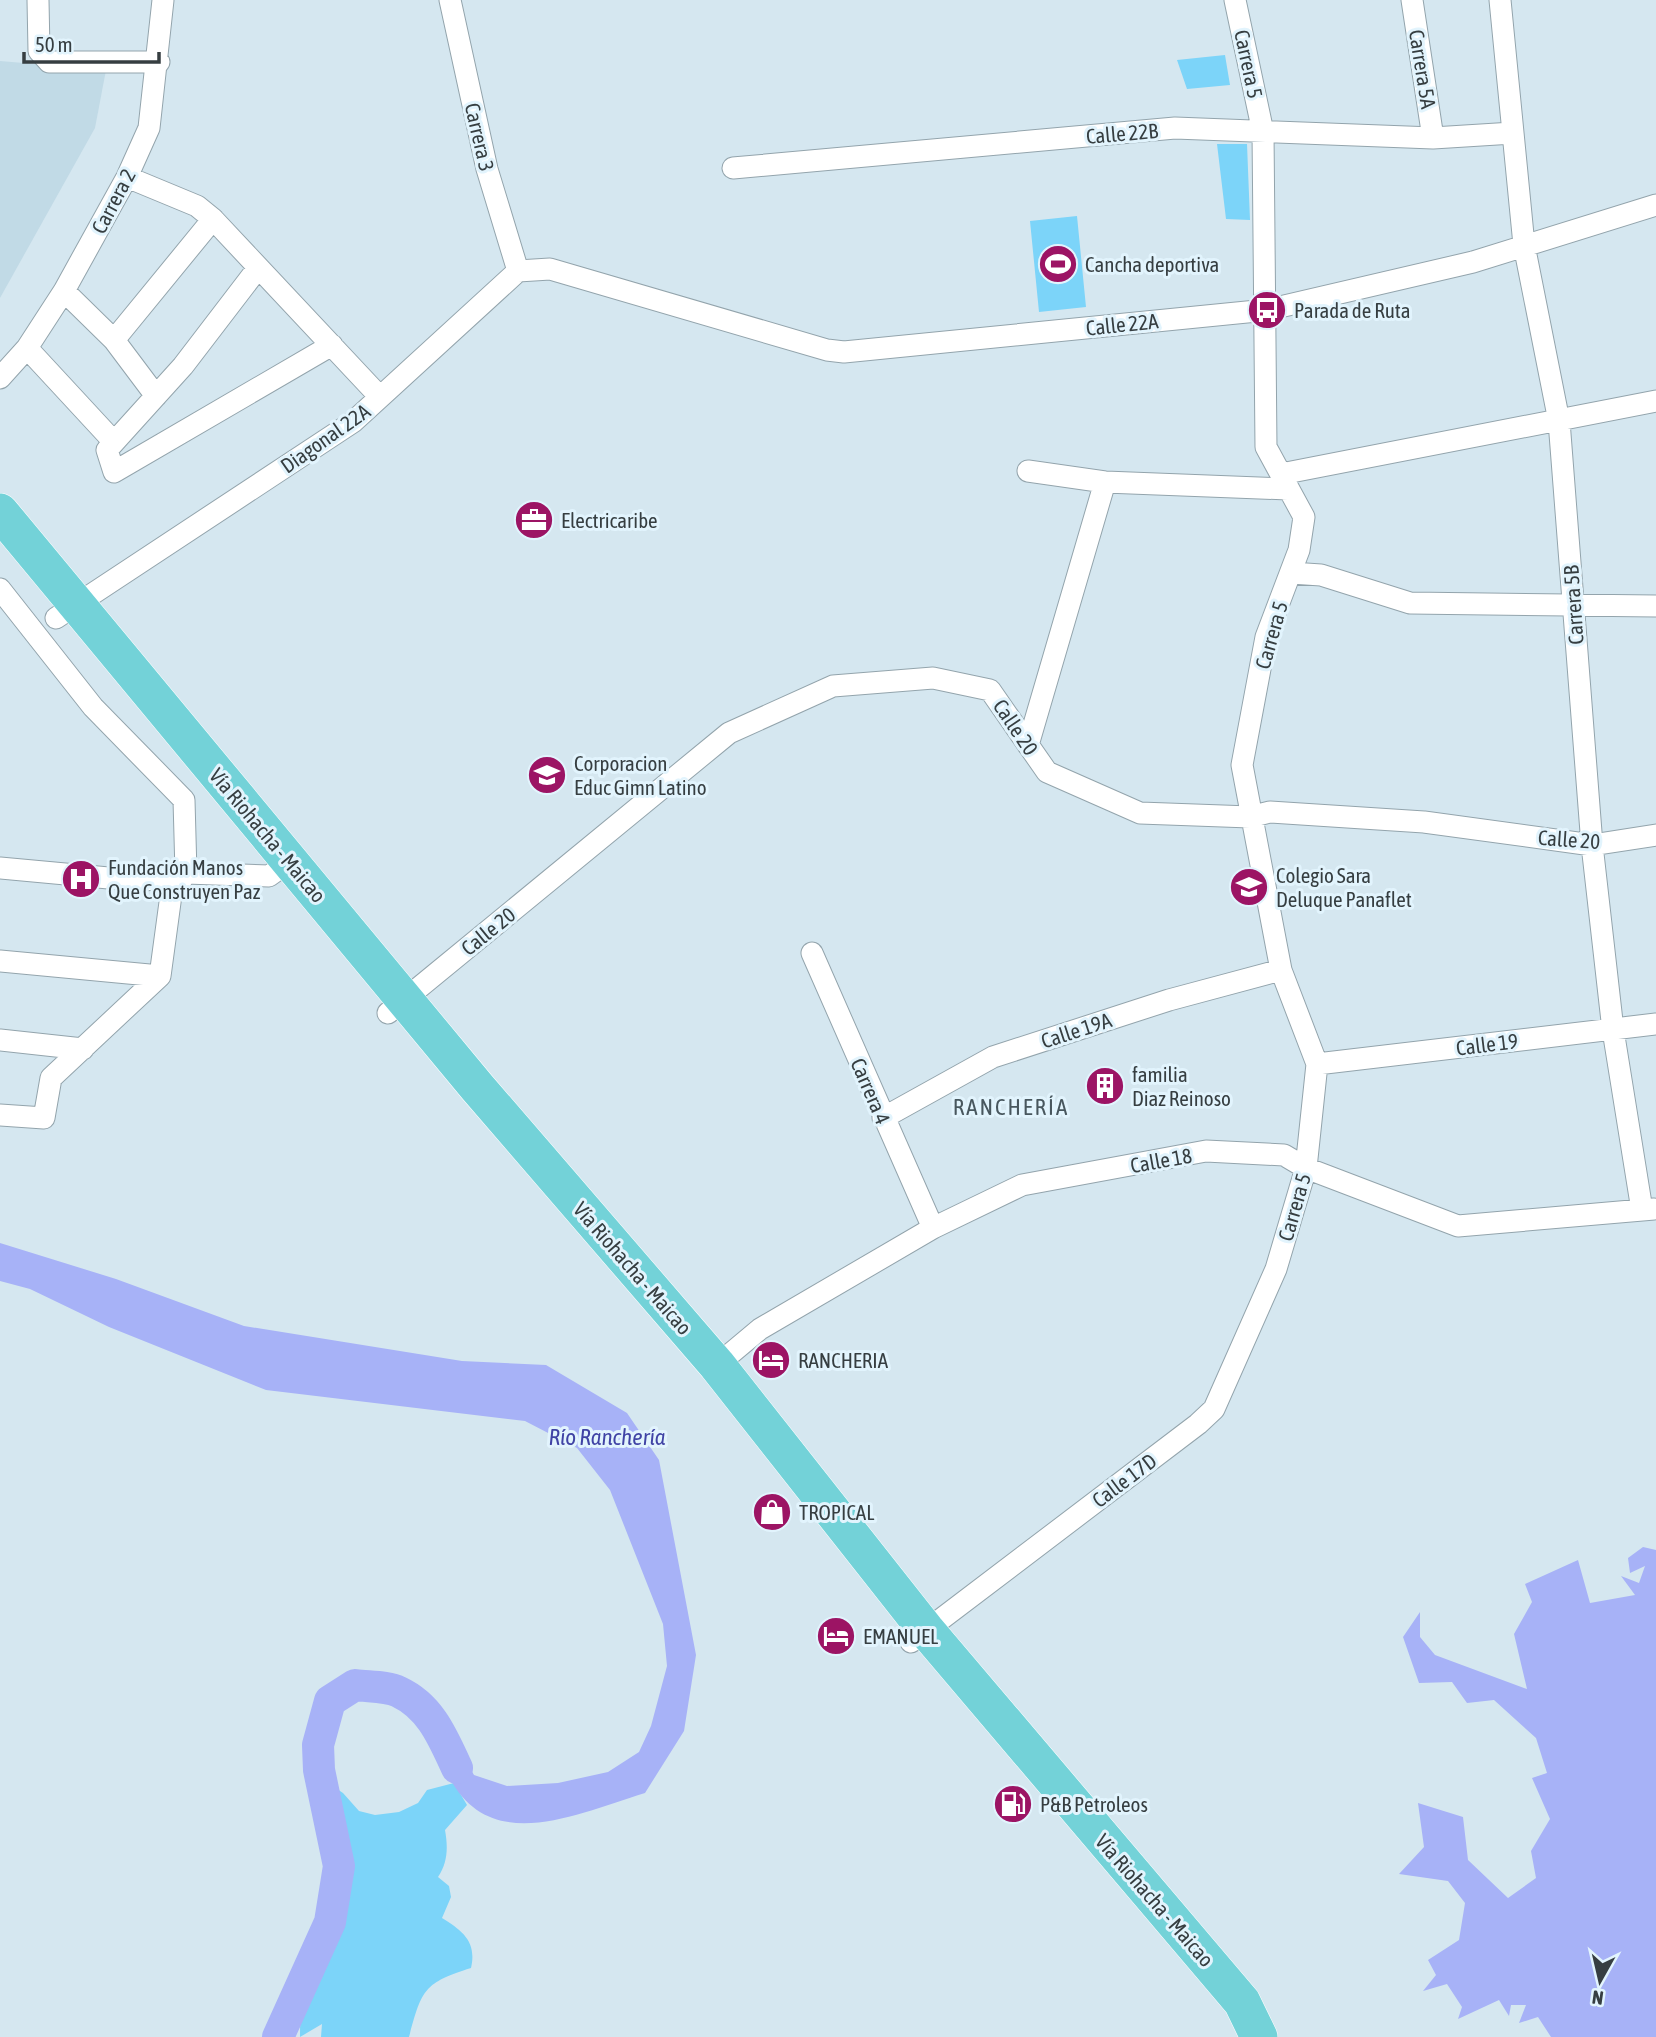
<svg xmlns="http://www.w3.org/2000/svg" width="1656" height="2037" font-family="'Asap Condensed',sans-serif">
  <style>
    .built { fill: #c1dae6 }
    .green { fill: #7cd4f9 }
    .water { fill: #a7b2f7 }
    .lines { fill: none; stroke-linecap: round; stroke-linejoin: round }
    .river { stroke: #a7b2f7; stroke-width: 32 }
    .minor-casing { stroke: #93a4ac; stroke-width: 23 }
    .trunk-casing { stroke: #fff; stroke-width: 38 }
    .minor { stroke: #fff; stroke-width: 21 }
    .trunk { stroke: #73d2d8; stroke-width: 37 }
    .labels { text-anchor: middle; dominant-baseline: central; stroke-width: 6; stroke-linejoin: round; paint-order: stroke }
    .street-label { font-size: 21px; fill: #363e41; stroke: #e2f4fd }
    .poi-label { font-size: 21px; fill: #363e41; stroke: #e2f4fd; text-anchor: start }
    .neighbourhood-label { font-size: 23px; letter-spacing: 2px; fill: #48575e; stroke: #e2f4fd }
    .water-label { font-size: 23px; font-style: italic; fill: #4043a5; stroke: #e2f4fd }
  </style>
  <rect width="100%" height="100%" fill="#d5e7f0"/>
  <path class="built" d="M0,61l106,9 -11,58 -95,170z"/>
  <path class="green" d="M1225,55l5,30 -43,4 -10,-29z
    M1217,144h30l3,76 -24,-1z
    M1077,216l9,91 -47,5 -9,-91z
    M454,1783l13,22 -22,25c3,17 3,32 -7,47l11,9 2,11 -9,21c21,13 35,24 29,50 -48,15 -49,22 -62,69h-88l1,-13 -22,13c0,-18 1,-37 10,-53 2,-5 8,-7 11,-12 14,-23 29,-63 24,-88l-9,-2 2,-19 -15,-76 8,-2 12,8 16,18 16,4 24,-3 19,-9 9,-13z"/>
  <path class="water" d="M0,1243l116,36 128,47 218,35 84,4 81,48 32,47 37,195 -12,76 -39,62c-72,22 -162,67 -201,-27 -5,-11 -4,-26 -5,-37l21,22 14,24 33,11 51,-3 50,-11 31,-20 12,-26 16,-60 -4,-42 -53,-134 -33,-42 -52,-27 -259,-31 -157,-63 -79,-38 -30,-8z
    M1643,1547l13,3v487h-105l-13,-20 -19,6 7,-18h-15l-2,11 -10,-16 -41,19 4,-12 -15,-23 -24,7 13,-16 -8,-15 31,-20 6,-37 -17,-22 -49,-7 25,-27 -6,-44 45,14 5,43 40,38 28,-20 -5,-27 19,-32 -18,-41 15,-5 -11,-35 -42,-38 -27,3 -15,-21 -33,1 -16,-46 17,-25v25l15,18 92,34 -13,-55 18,-32 -7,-18 53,-24 12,43 45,-8 -14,-19 18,7 6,-17 -15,7 -2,-15z"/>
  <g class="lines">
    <path class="river" d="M278,2037l52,-115 9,-56 -20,-96 -1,-25 12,-44 25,-16c13,2 32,1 44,7 32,15 44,46 58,76"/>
    <g class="minor-casing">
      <path id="minor" d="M38,0l1,51 10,11h110
        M450,0l37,169 31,102
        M1412,0l21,138
        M1500,0l24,245 35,176 33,424 21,185 29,180
        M733,168l442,-40 258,10 80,-5
        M127,177l70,29 16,13 167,178
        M258,268l-75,98 -76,84 7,22 218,-127
        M64,291l50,49 42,56
        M114,340l99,-121
        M27,348l87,94
        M0,378l27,-30 37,-57 63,-114 22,-49 14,-128
        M1028,471l77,11 183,7
        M1281,474l375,-73
        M1291,573l30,2 89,28 246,3
        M0,589l93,118 91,93 2,73 -45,8 -141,-13
        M56,618l297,-196 165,-151 32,-2 277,81 17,2 423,-42 206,-48 183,-57
        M1028,745l77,-263
        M812,953l121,275
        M0,961l160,15
        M388,1013l341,-280 104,-47 100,-8 57,12 57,82 93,41 110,4 20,-5 154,10 168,23 64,-10
        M0,1040l83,9
        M1317,1064l339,-40
        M0,1115l44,3 7,-40 109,-102 11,-81 15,-22 83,3 21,-15
        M883,1118l110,-61 176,-57 112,-30
        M717,1365l43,-36 173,-101 89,-43 184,-34 78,4 22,13 152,58 196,-17
        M911,1642l287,-218 16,-15 62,-140 30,-101 11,-104 -36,-94 -39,-205 24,-128 33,-87 5,-33 -38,-70 -3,-315 -28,-132"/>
    </g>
    <g class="trunk-casing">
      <path id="trunk" d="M0,512l477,575 240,278 209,265 316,372 17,35"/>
    </g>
    <use href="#minor" class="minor"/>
    <use href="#trunk" class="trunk"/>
  </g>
  <defs>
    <g id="stadium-disc" transform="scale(2.0125)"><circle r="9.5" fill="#9c1464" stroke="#e2f4fd"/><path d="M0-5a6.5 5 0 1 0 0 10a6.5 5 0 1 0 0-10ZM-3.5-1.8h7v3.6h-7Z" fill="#fff"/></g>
    <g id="bus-disc" transform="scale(2.0125)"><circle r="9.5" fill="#9c1464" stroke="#e2f4fd"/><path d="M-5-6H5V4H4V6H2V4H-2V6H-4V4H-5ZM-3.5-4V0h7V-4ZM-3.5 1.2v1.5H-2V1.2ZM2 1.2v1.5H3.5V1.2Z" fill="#fff"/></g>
    <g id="office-disc" transform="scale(2.0125)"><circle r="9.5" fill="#9c1464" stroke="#e2f4fd"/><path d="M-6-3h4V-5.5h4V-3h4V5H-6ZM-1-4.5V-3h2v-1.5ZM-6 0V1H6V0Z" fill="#fff"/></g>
    <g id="school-disc" transform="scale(2.0125)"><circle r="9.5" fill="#9c1464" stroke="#e2f4fd"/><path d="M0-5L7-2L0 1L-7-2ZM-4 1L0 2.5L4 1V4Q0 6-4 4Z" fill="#fff"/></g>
    <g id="hospital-disc" transform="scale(2.0125)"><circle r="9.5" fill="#9c1464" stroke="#e2f4fd"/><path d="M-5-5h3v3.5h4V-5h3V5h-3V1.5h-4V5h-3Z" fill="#fff"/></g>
    <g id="building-disc" transform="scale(2.0125)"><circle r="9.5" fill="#9c1464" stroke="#e2f4fd"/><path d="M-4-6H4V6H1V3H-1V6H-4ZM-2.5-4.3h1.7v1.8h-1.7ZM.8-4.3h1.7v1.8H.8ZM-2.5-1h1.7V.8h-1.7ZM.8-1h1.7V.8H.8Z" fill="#fff"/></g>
    <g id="hotel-disc" transform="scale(2.0125)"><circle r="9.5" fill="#9c1464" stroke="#e2f4fd"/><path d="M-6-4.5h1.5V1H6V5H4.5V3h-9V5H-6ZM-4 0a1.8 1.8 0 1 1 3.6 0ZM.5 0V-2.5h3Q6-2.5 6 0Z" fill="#fff"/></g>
    <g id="shop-disc" transform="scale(2.0125)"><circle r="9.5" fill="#9c1464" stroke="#e2f4fd"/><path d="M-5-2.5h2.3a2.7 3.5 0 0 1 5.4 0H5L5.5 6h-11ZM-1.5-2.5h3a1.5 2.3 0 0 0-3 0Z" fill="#fff"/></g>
    <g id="fuel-disc" transform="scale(2.0125)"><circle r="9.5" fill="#9c1464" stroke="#e2f4fd"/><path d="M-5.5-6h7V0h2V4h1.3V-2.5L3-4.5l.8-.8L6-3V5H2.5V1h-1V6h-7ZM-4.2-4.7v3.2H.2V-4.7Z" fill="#fff"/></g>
  </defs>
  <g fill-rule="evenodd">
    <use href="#stadium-disc" x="1058" y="264"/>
    <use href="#bus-disc" x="1267" y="310"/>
    <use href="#office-disc" x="534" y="520"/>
    <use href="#school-disc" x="547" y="775"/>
    <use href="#hospital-disc" x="81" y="879"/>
    <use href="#school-disc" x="1249" y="887"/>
    <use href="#building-disc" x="1105" y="1086"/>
    <use href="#hotel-disc" x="771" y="1360"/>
    <use href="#shop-disc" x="772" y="1512"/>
    <use href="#hotel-disc" x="836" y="1636"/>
    <use href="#fuel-disc" x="1013" y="1804"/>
  </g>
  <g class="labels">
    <g class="street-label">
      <text transform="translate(1249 64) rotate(78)">Carrera 5</text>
      <text transform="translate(1423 69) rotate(81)">Carrera 5A</text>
      <text transform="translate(1122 133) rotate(-5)">Calle 22B</text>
      <text transform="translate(480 137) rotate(77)">Carrera 3</text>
      <text transform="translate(113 201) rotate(-62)">Carrera 2</text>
      <text transform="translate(1122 324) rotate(-6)">Calle 22A</text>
      <text transform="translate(325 438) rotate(-35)">Diagonal 22A</text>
      <text transform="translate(1573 605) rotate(-94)">Carrera 5B</text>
      <text transform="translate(1271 635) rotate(-74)">Carrera 5</text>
      <text transform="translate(1016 727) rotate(56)">Calle 20</text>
      <text transform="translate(268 835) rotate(50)">Vía Riohacha - Maicao</text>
      <text transform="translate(1569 839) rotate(4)">Calle 20</text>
      <text transform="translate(488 931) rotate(-39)">Calle 20</text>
      <text transform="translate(1076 1030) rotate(-18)">Calle 19A</text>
      <text transform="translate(1487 1044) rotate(-7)">Calle 19</text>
      <text transform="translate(871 1091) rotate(67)">Carrera 4</text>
      <text transform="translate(1161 1160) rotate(-10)">Calle 18</text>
      <text transform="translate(1294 1207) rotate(-74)">Carrera 5</text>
      <text transform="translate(633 1268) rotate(49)">Vía Riohacha - Maicao</text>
      <text transform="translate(1124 1480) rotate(-37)">Calle 17D</text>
      <text transform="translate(1155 1900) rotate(49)">Vía Riohacha - Maicao</text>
    </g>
    <g class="poi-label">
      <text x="1085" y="264">Cancha deportiva</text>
      <text x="1294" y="310">Parada de Ruta</text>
      <text x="561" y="520">Electricaribe</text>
      <text x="574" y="763">Corporacion<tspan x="574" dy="24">Educ Gimn Latino</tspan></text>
      <text x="108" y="867">Fundación Manos<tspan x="108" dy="24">Que Construyen Paz</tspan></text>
      <text x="1276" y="875">Colegio Sara<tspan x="1276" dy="24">Deluque Panaflet</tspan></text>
      <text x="1132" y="1074">familia<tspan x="1132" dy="24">Diaz Reinoso</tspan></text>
      <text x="798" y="1360">RANCHERIA</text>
      <text x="799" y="1512">TROPICAL</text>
      <text x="863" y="1636">EMANUEL</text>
      <text x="1040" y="1804">P&amp;B Petroleos</text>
    </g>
    <g class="neighbourhood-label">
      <text x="1011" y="1107">RANCHERÍA</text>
    </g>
    <g class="water-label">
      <text x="607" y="1437">Río Ranchería</text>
    </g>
  </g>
  <g transform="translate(1600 1981) rotate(188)" stroke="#e2f4fd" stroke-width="5" paint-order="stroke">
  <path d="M0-5L12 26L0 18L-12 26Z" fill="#363e41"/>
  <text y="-10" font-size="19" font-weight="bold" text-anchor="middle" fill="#363e41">N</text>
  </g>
  <path d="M24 52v10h135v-10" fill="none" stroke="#363e41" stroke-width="3.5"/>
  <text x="35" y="52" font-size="21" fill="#363e41" stroke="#e2f4fd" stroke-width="5" paint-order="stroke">50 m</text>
</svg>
